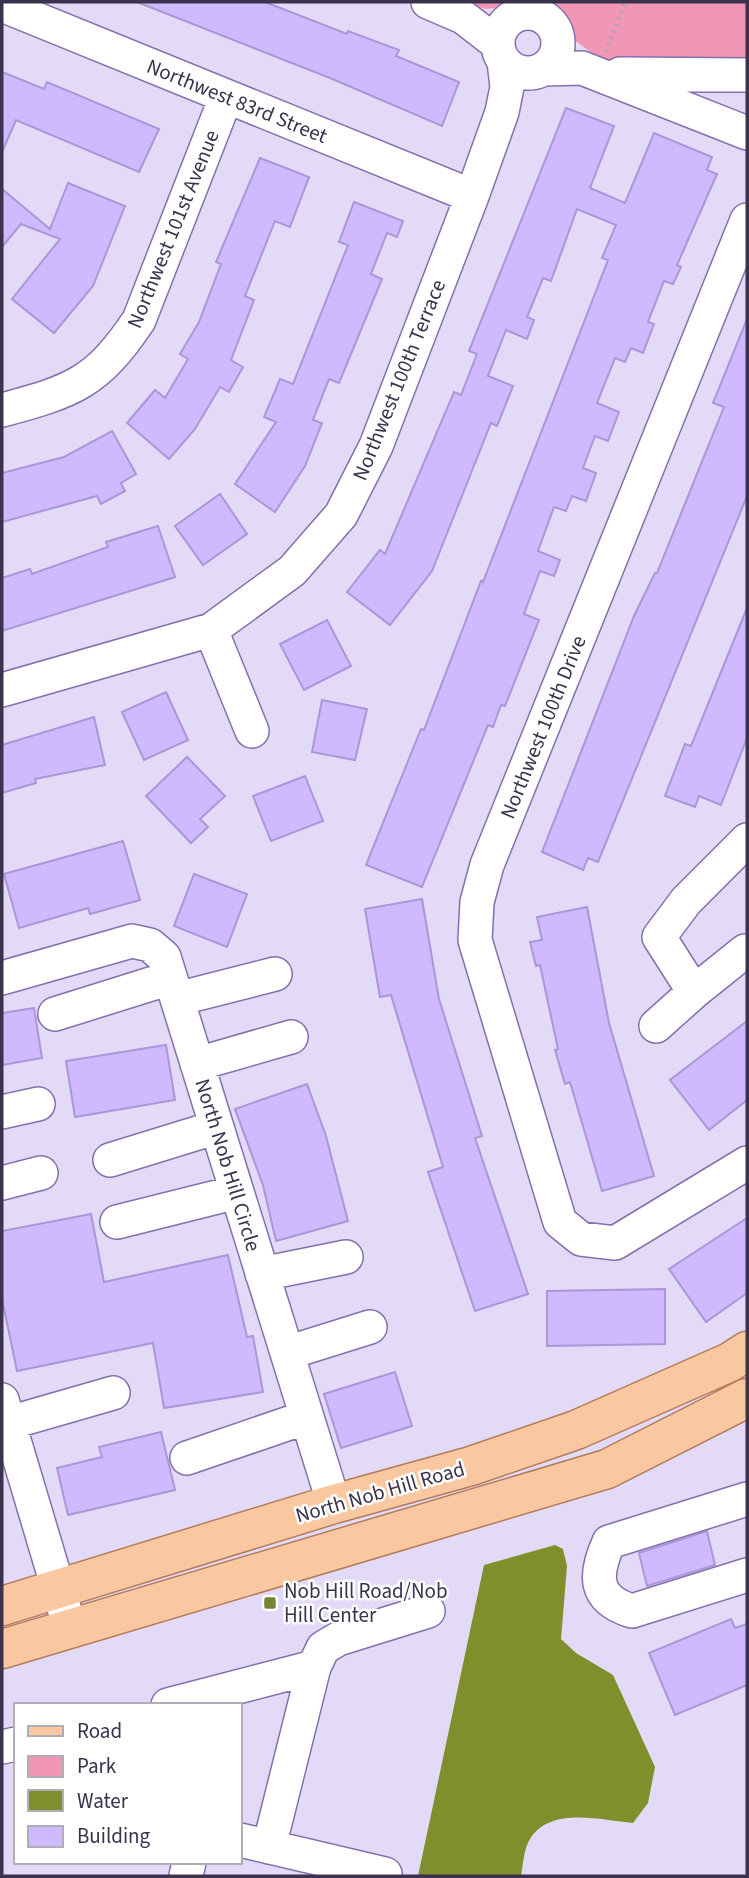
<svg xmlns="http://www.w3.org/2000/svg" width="749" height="1878" font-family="'Source Sans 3',sans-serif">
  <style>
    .green { fill: #f296b6 }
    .water { fill: #7f8f2b }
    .building { fill: #cfbaff; stroke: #aa96d8; stroke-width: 2 }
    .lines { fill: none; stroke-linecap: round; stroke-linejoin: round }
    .minor-casing { stroke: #8470af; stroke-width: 36 }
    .major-casing { stroke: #b57b5a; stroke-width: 41 }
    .path { stroke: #aba3bf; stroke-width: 4.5; stroke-dasharray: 2 5; stroke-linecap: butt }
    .minor { stroke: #fff; stroke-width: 33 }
    .major { stroke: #fac8a0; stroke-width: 38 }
    .poi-dot { fill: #778533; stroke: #fff; stroke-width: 2.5 }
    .labels { text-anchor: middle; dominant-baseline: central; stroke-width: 5; stroke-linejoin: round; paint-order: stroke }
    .street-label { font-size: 21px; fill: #3b324e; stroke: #fff }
    .poi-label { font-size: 21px; fill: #3b324e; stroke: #fff; text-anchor: start }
  </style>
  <rect width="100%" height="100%" fill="#e2daf6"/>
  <path class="green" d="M466,2h281v67l-118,-1 -33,-12 -22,-16 -16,-24 -30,-11 -43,4z"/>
  <path class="water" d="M555,1545l8,4 4,17 -6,73 15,14 37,22 42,92 -7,36 -15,20c-32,-3 -83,-17 -103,16 -6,9 -7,26 -9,37h-103l66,-311z"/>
  <path class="building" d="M137,2h128l82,32 1,-3 51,19 -3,6 63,26 -17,44 -112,-48z
    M2,72l42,17 3,-7 112,47 -20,43 -123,-52 -14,32z
    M566,108l48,18 -24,62 35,15 29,-70 58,24 -5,13 10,4 -40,91 4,2 -8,17 -9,-3 -16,41 6,2 -11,29 -12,-5 -6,14 -10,-4 -18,45 22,9 -11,29 -13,-5 -12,32 13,5 -10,28 -14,-5 -6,15 -12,-4 -16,44 22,9 -6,16 -14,-5 -16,43 15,6 -34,86 -4,-1 -8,22 -5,-2 -66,162 -56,-22 55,-136 3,1 57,-149 2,1 125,-322 -6,-2 14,-33 -39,-16 -26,72 -8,-3 -16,39 7,3 -7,19 -21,-9 -18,46 25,10 -16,40 -6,-3 -59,148 -42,54 -43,-33 33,-42 5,4 69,-162 7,3 16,-41 -8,-3z
    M260,158l49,19 -19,50 -15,-6 -30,75 9,4 -23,60 12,7 -14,25 -9,-5 -25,42 -26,30 -42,-36 28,-33 10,8 23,-39 -8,-5 19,-32 22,-58 -5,-2z
    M68,183l57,23 -32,80 -39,47 -42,-34 48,-60 -39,-15 -19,23v-58l48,40z
    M354,202l49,19 -6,16 -10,-4 -16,41 11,5 -43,104 -10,-4 -16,41 9,3 -17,43 -30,46 -40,-28 41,-62 -12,-5 16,-38 13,5 55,-139 -9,-3z
    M747,319v177l-149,366 -10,-4 -5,12 -41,-18 92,-236 21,-43h2l67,-166 -11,-4z
    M112,431l24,43 -15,9 4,8 -24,13 -4,-8 -95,26v-49l62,-16z
    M220,494l27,40 -44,31 -28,-39z
    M158,526l17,51 -173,54v-53l28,-9 2,5 76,-27 -2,-5z
    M747,608v130l-26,67 -22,-9 -4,11 -30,-11 20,-52 6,2z
    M327,620l24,46 -47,24 -24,-46z
    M166,692l22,48 -44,20 -22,-48z
    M322,700l45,9 -12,51 -43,-8z
    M94,717l11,48 -70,14 1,4 -34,10v-48z
    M187,757l38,39 -25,23 8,8 -17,16 -45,-47z
    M305,776l18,45 -52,20 -18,-45z
    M123,841l17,59 -50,14 -2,-6 -69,20 -15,-54z
    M194,874l53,20 -20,53 -53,-21z
    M422,899l17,100 43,137 -7,2 53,156 -53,17 -47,-139 15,-5 -52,-172 -11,2 -15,-88z
    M587,907l22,116 45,153 -52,15 -32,-109 -5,2 -10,-34 3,-1 -18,-84 -4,1 -6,-24 12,-2 -5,-23z
    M34,1008l8,50 -40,7v-52z
    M747,1021v79l-38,30 -39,-50z
    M166,1045l9,55 -100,17 -9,-56z
    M307,1084l19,52 22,85 -72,20 -13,-56 -28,-76z
    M91,1214l13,68 124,-27 19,82 6,-1 10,56 -99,16 -11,-65 -136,28 -15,-72v-68z
    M747,1218v75l-41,29 -37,-53z
    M665,1289v55l-118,2v-55z
    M395,1372l17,54 -71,22 -17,-54z
    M161,1432l14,58 -107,25 -11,-47 45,-11 -3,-10z
    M707,1531l8,34 -68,21 -8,-33z
    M731,1619l4,9 12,-4v61l-72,30 -26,-62z"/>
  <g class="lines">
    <g class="minor-casing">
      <path id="minor" d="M428,2l35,15 35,27
        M2,5l470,191
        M498 43a30 30 0 1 1 60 0a30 30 0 1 1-60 0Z
        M543,69l39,-1 165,65
        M620,74l127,1
        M747,220l-260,645 -10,37 -2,38 85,282 21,17 34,4 132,-80
        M2,410c71,-19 95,-27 137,-90l87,-223
        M211,630l41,101
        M2,690l209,-60 81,-59 49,-56 35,-69 96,-250 30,-84 5,-25 -3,-26
        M745,951l-51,41 -35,-55 27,-36 61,-61
        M2,978l130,-37 18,4 14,12 170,547
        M177,999l98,-25
        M55,1014l115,-36
        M656,1026l38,-34
        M197,1064l94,-27
        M2,1112l36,-8
        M110,1160l107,-33
        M2,1183l39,-10
        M117,1222l120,-30
        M262,1274l84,-17
        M287,1353l83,-26
        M2,1400l68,228
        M2,1425l111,-32
        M187,1458l120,-41
        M747,1499l-138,43c-15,33 -16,57 23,69l115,-36
        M168,1705l146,-38
        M2,1747l14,-3
        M240,1840l145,34
        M269,1847l45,-180 9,-19 15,-9 90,-28
        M186,1876l3,-14"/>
    </g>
    <g class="major-casing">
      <path id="major" d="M2,1606l332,-102 137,-38 105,-36 154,-68 17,-11
        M2,1649l605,-180 140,-71"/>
    </g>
    <path class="path" d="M606,52l19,-50"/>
    <use href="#minor" class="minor"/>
    <use href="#major" class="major"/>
  </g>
  <rect class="poi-dot" x="263" y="1596" width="14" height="14" rx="3.5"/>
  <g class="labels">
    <g class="street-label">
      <text transform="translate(237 101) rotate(22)">Northwest 83rd Street</text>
      <text transform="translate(173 229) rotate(-68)">Northwest 101st Avenue</text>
      <text transform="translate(399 380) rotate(-68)">Northwest 100th Terrace</text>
      <text transform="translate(543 727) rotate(-68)">Northwest 100th Drive</text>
      <text transform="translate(228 1165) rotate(73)">North Nob Hill Circle</text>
      <text transform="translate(380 1492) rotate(-16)">North Nob Hill Road</text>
    </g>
    <g class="poi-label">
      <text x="284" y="1591">Nob Hill Road/Nob<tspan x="284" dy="24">Hill Center</tspan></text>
    </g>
  </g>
  <rect width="749" height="1878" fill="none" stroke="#3b324e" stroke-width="7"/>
  <rect x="14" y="1703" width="228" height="161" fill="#ffffff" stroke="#b1adb8" stroke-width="2"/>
  <rect x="28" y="1726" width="35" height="10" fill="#fac8a0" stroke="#b1adb8" stroke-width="2"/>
  <text x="77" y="1738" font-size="21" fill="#3b324e">Road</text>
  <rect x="28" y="1756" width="35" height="21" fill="#f296b6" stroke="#b1adb8" stroke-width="2"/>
  <text x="77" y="1773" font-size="21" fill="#3b324e">Park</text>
  <rect x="28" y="1790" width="35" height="21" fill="#7f8f2b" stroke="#b1adb8" stroke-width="2"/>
  <text x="77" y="1808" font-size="21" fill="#3b324e">Water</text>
  <rect x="28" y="1826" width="35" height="21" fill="#cfbaff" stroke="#b1adb8" stroke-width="2"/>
  <text x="77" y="1843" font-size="21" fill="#3b324e">Building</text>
</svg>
